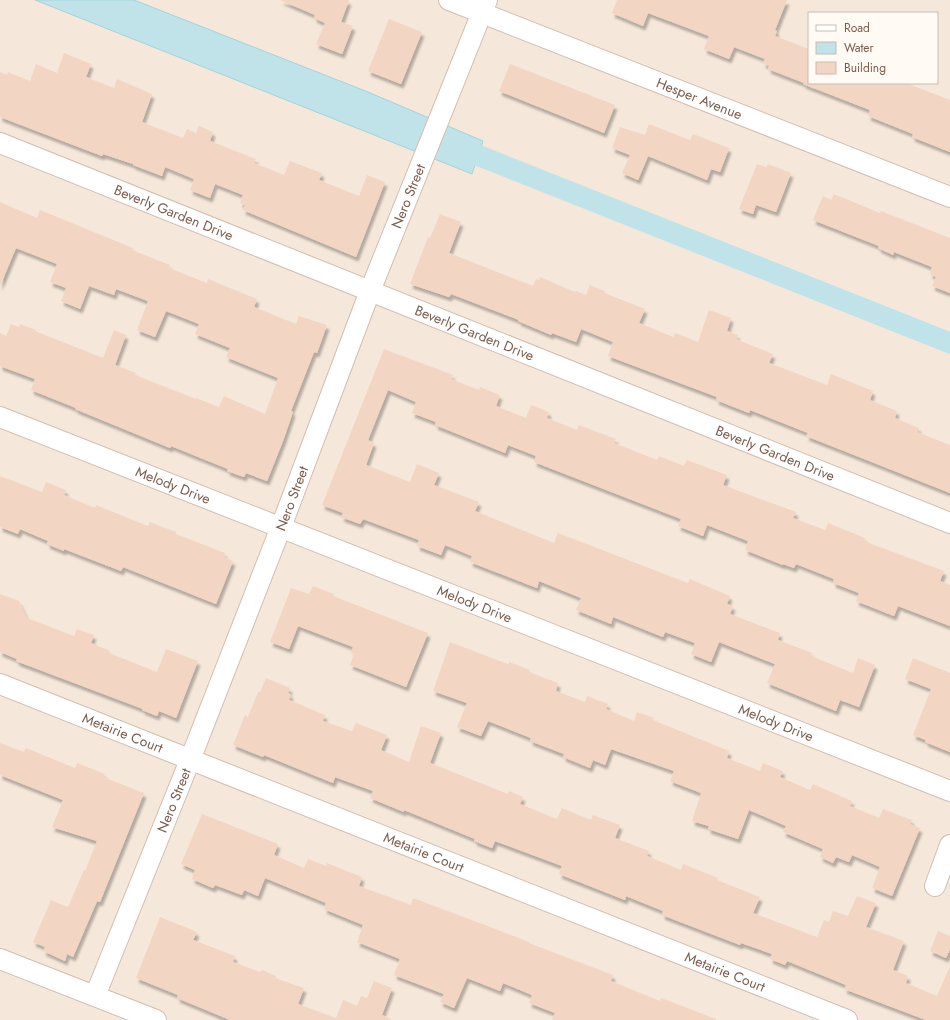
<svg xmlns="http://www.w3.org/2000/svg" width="950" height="1020" font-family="Jost,sans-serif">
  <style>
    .residential { fill: #f5e8da; fill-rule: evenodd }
    .water { fill: #bfe3e8; stroke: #a5d3da }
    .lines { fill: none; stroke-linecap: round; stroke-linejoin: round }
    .canal { stroke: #bfe3e8; stroke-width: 21 }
    .building { fill: #f3d5c3; filter: url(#shadow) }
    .minor-casing { stroke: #d1beb0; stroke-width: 22 }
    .minor { stroke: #fff; stroke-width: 20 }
    .labels { text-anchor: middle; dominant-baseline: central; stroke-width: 3; stroke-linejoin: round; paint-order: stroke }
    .street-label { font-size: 14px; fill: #7a5c4d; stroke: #fffaf3 }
  </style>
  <defs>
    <filter id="shadow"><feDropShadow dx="2.5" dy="4.5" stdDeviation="1" flood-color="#0004"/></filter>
  </defs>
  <rect width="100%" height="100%" fill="#fdf6ec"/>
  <path class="residential" d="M0,0h950v1020h-950zM809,13h128v70h-128z"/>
  <path class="water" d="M35,0h99l234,92 115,49 -11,33z"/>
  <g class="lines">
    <path class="canal" d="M452,145l498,198"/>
  </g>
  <path class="building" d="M280,0h69l-8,22 12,4 -11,28 -26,-10 9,-21 -11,-5 1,-3z
    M617,0h170l-12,30 2,1 -2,5 34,13v34h97l44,17v52l-38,-15 1,-3 -45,-18 2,-6 -67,-26 1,-1 -36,-14 1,-3 -6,-3 2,-4 -31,-12 -5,12 -25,-10 5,-13 -61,-23 -5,13 -31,-13z
    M389,19l33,13 -21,52 -33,-13z
    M64,53l27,11 -5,13 28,11 3,-9 35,15 -10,28 41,16 4,-9 9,4 3,-7 14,6 -3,9 46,18 -2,4 30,12 6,-14 32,12 -3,7 40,16 8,-21 18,7 -29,75 -113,-47 2,-5 -5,-2 3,-8 -28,-11 -5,14 -20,-8 4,-11 -29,-12 -3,9 -29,-11v-1l-30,-10 -1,2 -102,-39v-45l7,3 1,-3 22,9 6,-17 21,9z
    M510,64l105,41 -11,28 -105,-42z
    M649,124l41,16 3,-6 36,14 -9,24 -9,-3 -4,11 -59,-24 -10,24 -16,-7 8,-18 -18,-7 8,-21 25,8z
    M757,164l9,3 2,-3 23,9 -15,39 -20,-7 -3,9 -14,-5z
    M834,194l46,19 1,-2 69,27v55l-18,-7 4,-9 -6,-3 2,-7 -38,-15 -1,3 -15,-7 1,-2 -66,-26 10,-24 8,4z
    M0,202l37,16 3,-8 93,38 -1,2 38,15 -1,3 38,15 1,-4 49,20 -3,8 42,17 3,-8 28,9 -10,28 -3,-1 -23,59 2,1 -10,29 -16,40 -21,-8 -2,4 -17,-6 1,-2 -57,-23 -1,2 -95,-39 1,-1 -45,-18 4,-11 -35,-13v-33l6,3 5,-12 8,3 1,-3 16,6 -1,1 68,27 11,-28 12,5 -11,30 21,8 -1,2 61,24v-1l23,9 5,-11 41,18 13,-36 -52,-21 4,-9 -35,-14 4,-10 -33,-13 -11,26 -18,-7 11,-29 -32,-12 -2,6 -25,-9 -9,23 -19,-8 5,-13 -16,-6 7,-18 -41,-16 -16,38z
    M440,214l21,8 -12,31 84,33 3,-7 3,1 1,-3 35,15 1,-1 10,4 4,-10 15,6 -1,2 41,16 -6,14 34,14 2,-4 23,9 11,-32 22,8 -4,13 11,4 -2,4 37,15 -4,9 58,22 4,-11 42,17 -3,9 27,11 -2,7 24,10 -2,4 33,13v48l-144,-57 2,-3 -58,-23 -1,3 -33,-13 1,-3 -109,-41 5,-14 -32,-13 -5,13 -24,-9 -1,2 -33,-14 1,-1 -68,-26 -2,3 -39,-13 18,-47 2,1z
    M384,349l69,26 -2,4 28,11 1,-3 20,8 -4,11 30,12 5,-13 18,7 -2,6 30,12 2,-5 37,14 -2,4 43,17 2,-4 25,10 3,-6 40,15 -4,10 73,27 -3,6 32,12 3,-7 37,15 -1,3 80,30 -4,10 10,4v41l-52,-20 -4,10 -38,-15 3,-8 -26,-10 1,-4 -38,-15 -2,4 -11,-4v1l-38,-15 3,-9 -41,-16 -4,11 -25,-10 3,-7 -147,-57 2,-6 -28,-11 -3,8 -70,-28 1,-3 -24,-9 4,-11 -28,-12 -20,50 6,3 -8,22 44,17 7,-18 22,9 -5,12 45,17 -4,9 79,32 4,-10 130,50 2,-4 40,17 -3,8 6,2 -3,8 50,19 -2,7 34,13 -1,3 42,17 5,-15 17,7 -16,42 -19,-7 -4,11 -69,-28 8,-19 -56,-22 -8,20 -20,-8 4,-11 -30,-11 -2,5 -50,-20 -2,7 -35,-14 5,-12 -42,-17 -2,7 -44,-17 -23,-9 2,-6 -27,-11 -4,10 -24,-9 2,-6 -56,-21 -3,5 -19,-7 2,-4 -21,-8z
    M0,476l42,16 4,-10 20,8 -2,5 31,13 1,-3 52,21 2,-4 26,10v2l49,19 -1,4 9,4 -17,43 -93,-37 -2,4 -57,-22v2l-17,-7 1,-3 -28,-12 -2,5 -18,-7z
    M313,586l21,8 -1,2 95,37 -22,54 -56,-22 4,-11 -3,-1 2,-6 -55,-21 -9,23 -19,-7 21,-54 18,6z
    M0,594l19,7 8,17 47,18 3,-7 17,6 -3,8 19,8 -1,2 48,19 9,-23 32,12 -22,57 -17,-7 -2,5 -15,-6 1,-1 -127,-48 1,-2 -17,-7z
    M450,642l55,21 4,1v-2l21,8 -1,2 29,11 -2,8 29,11 2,-6 21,8 -2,5 28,12 3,-9 17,6 -1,2 76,31 -2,7 33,13 3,-8 20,8 -3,6 30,13 3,-6 39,17 -2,5 29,12 4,-9 29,11 -2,4 10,4 -28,68 -20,-8 8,-21 -28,-12 -3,7 -13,-5 -3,6 -13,-6 3,-8 -40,-17 3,-6 -37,-16 -11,29 -30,-10 1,-3 -17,-5 9,-28 -31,-12 4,-10 -63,-22 -6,16 -12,-5 -3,8 -27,-11 1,-3 -34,-13 1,-3 -43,-17 -7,15 -24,-9 10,-24 -34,-12z
    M913,658l37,15v79l-25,-10 1,-2 -13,-5 18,-46 -26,-10z
    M266,678l24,10 -2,5 3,2 -2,5 36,15 -2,6 29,10 4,-8 31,12 -6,15 28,12 12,-36 20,7 -11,30 78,31 1,-3 14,6 -3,7 37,15 5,-11 29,12 2,-5 27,10 -5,13 34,13 -2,5 34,14 2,-6 35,14 -1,2 43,17 -7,16 64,24 7,-17 5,2 4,-11 15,5 9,-20 19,7 -10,24 38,14 -11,29 15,6 -2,7 31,13 13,-30v54h-24l-82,-31 2,-4 -59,-24 -2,4 -15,-6 2,-5 -31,-11 -1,2 -78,-30 1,-4 -37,-15 -1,4 -66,-26 3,-8 -67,-25 -3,7 -18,-7 1,-2 -71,-29v2l-34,-14 3,-7 -38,-14 -2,6 -69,-28 -1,2 -30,-12 12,-30 3,2 10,-25h2z
    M0,743l24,9 2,-4 49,20 2,-5 28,11 -2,3 41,16 -44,109 -3,-1 -24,56 -6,-3 -2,7 -22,-10 2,-4 -12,-5 18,-42 17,7 16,-37 1,1 12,-30 -45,-14 11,-27 -63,-25z
    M202,814l76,30 -4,11 30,13 4,-9 18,7 1,-3 35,14 -3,9 52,19 2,-7 80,30 36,14v1l84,32 -2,6 49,20 1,-3 55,21v1h-164l3,-7 -26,-10 3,-8 -29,-12 -3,8 -33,-13 -13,30 -14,-6 4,-8 -50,-19 6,-16 -43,-17 6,-17 -39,-16 2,-6 -61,-25 -7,18 -14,-6 -2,5 -27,-10 -2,3 -21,-9 3,-9 -14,-6z
    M160,917l37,15 -4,8 42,16 -2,6 27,10 2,-2 14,6 -1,2 29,10 -6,16 38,14 7,-18 14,6 4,-10 6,2 7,-17 18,7 -10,27 9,4v1h-161l-53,-22 1,-3 -42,-17z
    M938,931l12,5v13l-4,9 -16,-7z"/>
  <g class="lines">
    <g class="minor-casing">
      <g id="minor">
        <path id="s1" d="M449,0l501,197"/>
        <path id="s2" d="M0,143l950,380"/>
        <path id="s3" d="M0,417l950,374"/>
        <path id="s4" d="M0,684l847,336"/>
        <path d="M935,886l15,-41"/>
        <path d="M0,959l156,61"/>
        <path id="s5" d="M95,996l95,-236 91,-233 89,-236 117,-291"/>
      </g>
    </g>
    <use href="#minor" class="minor"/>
  </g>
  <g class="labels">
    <g class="street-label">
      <text stroke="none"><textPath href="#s1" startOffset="269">Hesper Avenue</textPath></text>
      <text stroke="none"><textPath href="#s5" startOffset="859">Nero Street</textPath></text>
      <text stroke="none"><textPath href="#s2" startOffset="187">Beverly Garden Drive</textPath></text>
      <text stroke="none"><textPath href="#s2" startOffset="511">Beverly Garden Drive</textPath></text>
      <text stroke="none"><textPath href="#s2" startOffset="835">Beverly Garden Drive</textPath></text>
      <text stroke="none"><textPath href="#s3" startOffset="186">Melody Drive</textPath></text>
      <text stroke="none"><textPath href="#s5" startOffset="535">Nero Street</textPath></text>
      <text stroke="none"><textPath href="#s3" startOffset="510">Melody Drive</textPath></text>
      <text stroke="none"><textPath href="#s3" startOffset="834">Melody Drive</textPath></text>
      <text stroke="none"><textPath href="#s4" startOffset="132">Metairie Court</textPath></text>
      <text stroke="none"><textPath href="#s5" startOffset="211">Nero Street</textPath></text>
      <text stroke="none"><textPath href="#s4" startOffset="456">Metairie Court</textPath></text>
      <text stroke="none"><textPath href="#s4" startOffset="780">Metairie Court</textPath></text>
    </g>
  </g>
  <rect x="808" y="12" width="130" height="72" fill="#fffaf3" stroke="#cabbb1"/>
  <rect x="816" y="25" width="20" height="6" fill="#ffffff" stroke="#cabbb1"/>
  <text x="844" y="32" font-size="12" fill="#7a5c4d">Road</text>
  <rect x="816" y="42" width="20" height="12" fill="#bfe3e8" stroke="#cabbb1"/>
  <text x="844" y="52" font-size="12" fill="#7a5c4d">Water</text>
  <rect x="816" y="62" width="20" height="12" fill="#f3d5c3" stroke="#cabbb1"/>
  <text x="844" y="72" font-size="12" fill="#7a5c4d">Building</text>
</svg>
